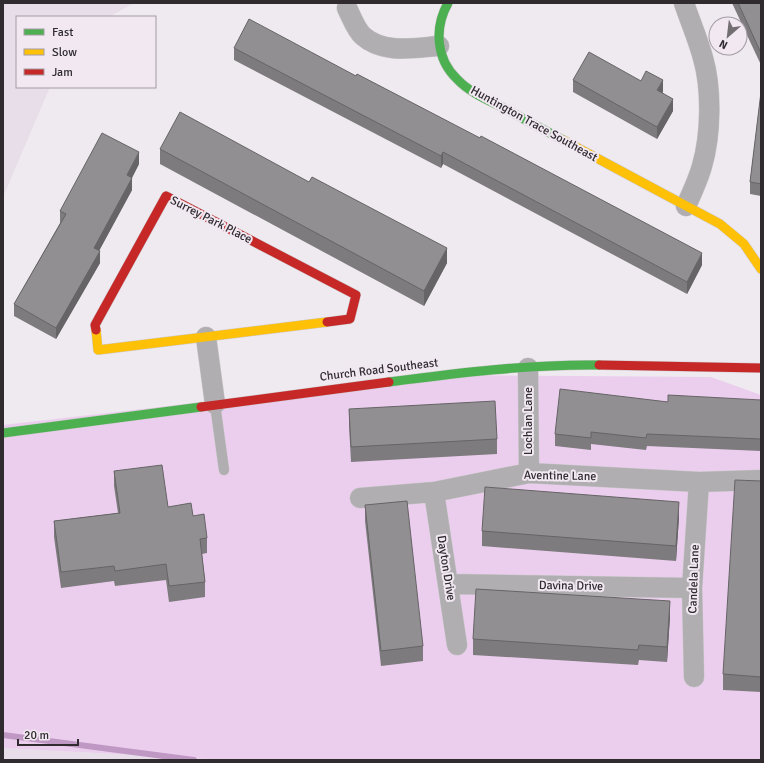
<svg xmlns="http://www.w3.org/2000/svg" width="764" height="763" font-family="Signika,sans-serif">
  <style>
    .built { fill: #e8dee9 }
    .green { fill: #ebceee }
    .lines { fill: none; stroke-linecap: round; stroke-linejoin: round }
    .stream { stroke: #c098c4; stroke-width: 6 }
    .lane-casing { stroke: #ccc8cc; stroke-width: 11 }
    .street-casing { stroke: #ccc8cc; stroke-width: 21 }
    .fast-casing { stroke: #ccc8cc; stroke-width: 10 }
    .slow-casing { stroke: #ccc8cc; stroke-width: 10 }
    .jam-casing { stroke: #ccc8cc; stroke-width: 10 }
    .lane { stroke: #b0aeb1; stroke-width: 10 }
    .street { stroke: #b0aeb1; stroke-width: 20 }
    .fast { stroke: #4caf50; stroke-width: 9 }
    .slow { stroke: #ffc107; stroke-width: 9 }
    .jam { stroke: #c62828; stroke-width: 9 }
    .wall { fill: #7e7b7e }
    .shaded-wall { fill: #666466 }
    .building { fill: #928f92; stroke: #666466 }
    .labels { text-anchor: middle; dominant-baseline: central; stroke-width: 4; stroke-linejoin: round; paint-order: stroke }
    .street-label { font-size: 12px; fill: #2f2b2f; stroke: #f1e8f1 }
  </style>
  <rect width="100%" height="100%" fill="#efeaef"/>
  <path class="built" d="M3,3h131l-25,14h-92v70h33l-47,110z
    M3,748l223,12h-223z"/>
  <path class="green" d="M441,375l270,2 50,18v365h-535l-223,-12v-323z"/>
  <g class="lines">
    <path class="stream" d="M3,735l191,25"/>
    <g class="lane-casing">
      <path id="lane" d="M215,404l9,66"/>
    </g>
    <g class="street-casing">
      <path id="street" d="M684,3c6,18 14,36 19,55 9,31 8,77 -1,108 -4,14 -10,27 -16,40
        M347,8c4,8 9,22 16,28 20,18 51,12 76,10
        M206,337l9,67
        M528,368l1,105
        M434,492l23,153
        M360,498l74,-6 95,-19 170,9 62,-2
        M449,584l243,4
        M694,677l-2,-89 7,-106"/>
    </g>
    <g class="fast-casing">
      <path id="fast" d="M448,3c-14,25 -12,56 9,76 13,14 33,22 49,30 19,11 38,21 57,31
        M389,382c69,-9 141,-18 210,-17
        M3,433l198,-26"/>
    </g>
    <g class="slow-casing">
      <path id="slow" d="M563,140l157,84 24,20 17,25
        M96,330l2,20 229,-28"/>
    </g>
    <g class="jam-casing">
      <path id="jam" d="M166,196l190,99 -6,24 -23,3
        M96,330l-1,-5 71,-129
        M599,365l162,3
        M201,407l188,-25"/>
    </g>
    <use href="#lane" class="lane"/>
    <use href="#street" class="street"/>
    <use href="#fast" class="fast"/>
    <use href="#slow" class="slow"/>
    <use href="#jam" class="jam"/>
  </g>
  <path class="wall" d="M732,3h29v62z
    M234,48l468,217 -15,29 -244,-130 -2,4 -207,-108z
    M573,80l90,12 -1,1 11,18 -16,28 -84,-47z
    M761,92v104l-11,-2v-12z
    M160,149l149,33 138,81 -23,43 -264,-142z
    M139,164l-7,14v12l-33,61 1,12 -44,76 -42,-23v-12l46,-81v-12z
    M761,400v51l-114,-5 -1,4 -55,-6v6l-36,-4v-12l113,-32z
    M349,409l148,30v15l-146,8 -2,-37z
    M114,471l54,36 25,9 14,22v15l-5,1 3,28v15l-36,5 -3,-22 -51,6 -1,-5 -53,7 -7,-51v-16l64,-8 -4,-27z
    M761,481v211l-38,-2v-16z
    M365,505l58,141v15l-42,5 -16,-145z
    M679,517l-3,44 -194,-15v-15z
    M670,616l-3,46 -28,-2 -1,5 -165,-10v-16z"/>
  <path class="shaded-wall" d="M663,80v12l-6,10v-12z
    M673,99v12l-16,28v-12z
    M139,152v12l-12,23v-12z
    M443,152v12l-2,4v-12z
    M132,178v12l-38,70v-12z
    M447,248v15l-23,43v-15z
    M100,251v12l-44,76v-11z
    M702,253v12l-15,29v-12z
    M679,502v15l-3,44v-15z
    M670,601v15l-3,46v-15z"/>
  <path class="building" d="M738,3h23v50z
    M249,19l107,57 1,-2 123,64 1,-2 221,117 -15,29 -244,-130 -2,4 -207,-108z
    M589,52l52,29 5,-10 17,9 -6,10 16,9 -16,28 -84,-47z
    M761,92v92l-11,-2z
    M180,112l129,70 3,-5 135,71 -23,43 -264,-142z
    M102,133l37,19 -12,23 5,3 -38,70 6,3 -44,77 -42,-24 52,-90 -6,-3z
    M560,389l108,13v-7l93,5v39l-114,-5 -1,4 -55,-6v6l-36,-4z
    M495,401l2,38 -146,8 -2,-38z
    M162,465l6,42 23,-4 2,13 11,-2 3,24 -7,1 5,43 -36,4 -3,-22 -51,7 -1,-5 -53,6 -7,-51 66,-8 -6,-42z
    M735,480l26,1v196l-38,-3z
    M485,487l194,15 -3,44 -194,-15z
    M407,501l16,145 -42,5 -16,-146z
    M476,589l194,12 -3,46 -28,-2 -1,5 -165,-11z"/>
  <g class="labels">
    <g class="street-label">
      <text transform="translate(534 124) rotate(29)">Huntington Trace Southeast</text>
      <text transform="translate(211 220) rotate(27)">Surrey Park Place</text>
      <text transform="translate(379 370) rotate(-7)">Church Road Southeast</text>
      <text transform="translate(528 421) rotate(-90)">Lochlan Lane</text>
      <text transform="translate(560 476) rotate(1)">Aventine Lane</text>
      <text transform="translate(446 568) rotate(81)">Dayton Drive</text>
      <text transform="translate(694 579) rotate(-88)">Candela Lane</text>
      <text transform="translate(571 586) rotate(1)">Davina Drive</text>
    </g>
  </g>
  <rect width="764" height="763" fill="none" stroke="#2f2b2f" stroke-width="8"/>
  <rect x="16" y="16" width="140" height="72" fill="#f1e8f1" stroke="#a39ca3"/>
  <rect x="24" y="29" width="20" height="6" fill="#4caf50" stroke="#a39ca3"/>
  <text x="52" y="36" font-size="12" fill="#2f2b2f">Fast</text>
  <rect x="24" y="49" width="20" height="6" fill="#ffc107" stroke="#a39ca3"/>
  <text x="52" y="56" font-size="12" fill="#2f2b2f">Slow</text>
  <rect x="24" y="69" width="20" height="6" fill="#c62828" stroke="#a39ca3"/>
  <text x="52" y="76" font-size="12" fill="#2f2b2f">Jam</text>
  <g transform="translate(728 36) rotate(208)"><circle r="19" fill="#f1e8f1" stroke="#a39ca3"/>
  <path d="M0-3L7 15L0 10L-7 15Z" fill="#726e72"/>
  <text y="-6" font-size="11" font-weight="bold" text-anchor="middle" fill="#2f2b2f">N</text>
  </g>
  <path d="M18 739v6h60v-6" fill="none" stroke="#2f2b2f" stroke-width="2"/>
  <text x="24" y="739" font-size="12" fill="#2f2b2f" stroke="#f1e8f1" stroke-width="3" paint-order="stroke">20 m</text>
</svg>
